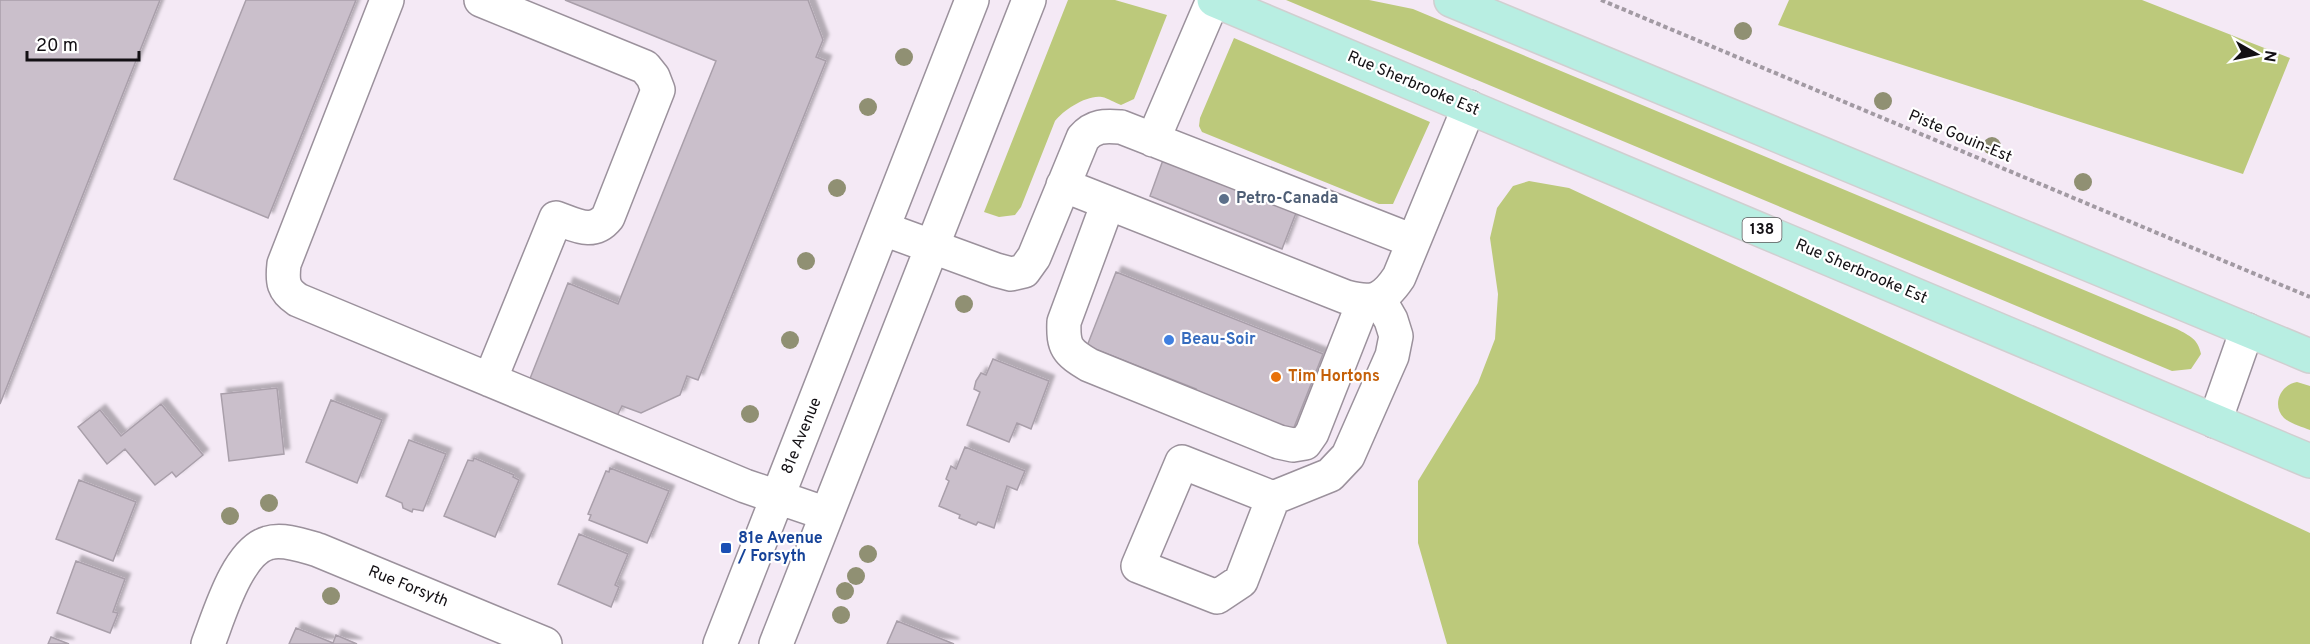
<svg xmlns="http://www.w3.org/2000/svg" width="2310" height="644" font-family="Overpass,sans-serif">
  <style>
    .green { fill: #bcc97b }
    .building { fill: #cabfcb; stroke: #a99faa; stroke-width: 1.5; filter: url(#shadow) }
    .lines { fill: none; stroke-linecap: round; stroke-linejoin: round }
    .minor-casing { stroke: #9b919c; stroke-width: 36 }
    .major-casing { stroke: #d0cfd0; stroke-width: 36 }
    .path { stroke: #a29aa3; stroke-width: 4; stroke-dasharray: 4.5 3; stroke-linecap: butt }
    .minor { stroke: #fff; stroke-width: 33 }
    .major { stroke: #b8eee2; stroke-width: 33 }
    .tree { fill: #909073 }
    .service-dot { fill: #5c6f8a; stroke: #fff; stroke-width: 2 }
    .shop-dot { fill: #3f7fe0; stroke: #fff; stroke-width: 2 }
    .food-dot { fill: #e8710a; stroke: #fff; stroke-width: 2 }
    .transit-dot { fill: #1a4fb4; stroke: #fff; stroke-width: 2 }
    .labels { text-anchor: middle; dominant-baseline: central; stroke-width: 4.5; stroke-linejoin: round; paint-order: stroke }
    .shield { fill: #fff; stroke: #5a585a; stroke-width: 1.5 }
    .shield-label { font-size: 15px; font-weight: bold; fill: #131014 }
    .street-label { font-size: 16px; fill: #131014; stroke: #fff }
    .service-label { font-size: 16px; font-weight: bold; fill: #4e5e75; stroke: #fff; text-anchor: start }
    .shop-label { font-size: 16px; font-weight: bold; fill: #366cbe; stroke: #fff; text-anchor: start }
    .food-label { font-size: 16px; font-weight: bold; fill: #c56008; stroke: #fff; text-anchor: start }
    .transit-label { font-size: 16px; font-weight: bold; fill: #164399; stroke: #fff; text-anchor: start }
  </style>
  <defs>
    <filter id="shadow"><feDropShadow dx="5.5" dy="-5.5" stdDeviation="1.5" flood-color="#0004"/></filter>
  </defs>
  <rect width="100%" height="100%" fill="#f4e9f5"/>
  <path class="green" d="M1068,0h47l52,15 -33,84 -13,6c-6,-2 -13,-7 -19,-8 -14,-3 -39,13 -47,24l-34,86 -6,8 -16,2 -15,-5z
    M1286,0h83l44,9 764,320c13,7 21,10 24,25l-10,15 -19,2z
    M1789,0h353l148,58 -47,116 -465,-149z
    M1234,38l196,84 -37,82h-14l-177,-72 -3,-6 1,-8z
    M1529,181l40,7 741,345v111h-863l-29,-101v-62l60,-98 17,-44 3,-45 -8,-56 7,-30 16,-22z
    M2297,382l13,4v44c-8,-3 -19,-6 -26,-12 -13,-13 -3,-34 13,-36z"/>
  <path class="building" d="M0,0h160l-160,404z
    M246,0h110l-88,218 -94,-39z
    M565,0h243l15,40 -7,17 10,4 -128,319 -11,-4 -7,19 -39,18 -19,-7 -5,10 -88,-35 39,-98 50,21 98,-243z
    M1163,160l133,53 -14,36 -132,-53z
    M1116,272l207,82 -32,81 -98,-39 3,-7 -109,-43z
    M993,359l56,22 -18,48 -14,-6 -8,19 -42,-17 13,-33 -6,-3 2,-8 5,-8 5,2z
    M277,388l7,66 -55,7 -8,-67z
    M331,400l51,20 -25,63 -51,-21z
    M161,404l42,51 -27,22 -4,-5 -17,13 -30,-36 -18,15 -29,-37 22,-17 21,26z
    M409,440l37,14 -23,57 -10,-2 -1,3 -9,-4 -1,-5 -16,-7z
    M965,447l60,24 -8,19 -10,-4 -13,42 -16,-6 -2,3 -17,-7 1,-3 -21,-9 10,-25 -3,-2 5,-13 5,3z
    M474,458l40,17 -1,2 6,3 -24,57 -51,-21 24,-56 5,1z
    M610,468l59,23 -22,52 -58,-23 2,-5 -3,-1 18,-43 3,1z
    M79,480l57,22 -23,59 -57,-22z
    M579,534l49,20 -13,31 4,2 -8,20 -53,-23z
    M76,561l49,18 -12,33 5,1 -8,20 -53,-20z
    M897,621l57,23h-67z
    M296,628l37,15 3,-8 21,9h-68z
    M51,637l18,7h-21z"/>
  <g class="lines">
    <g class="minor-casing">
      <path id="minor" d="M387,0l-103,264c-2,18 -1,26 14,36l447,186 82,28
        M481,0l164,67 8,10 5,13 -50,127c-15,19 -32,8 -52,1l-66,162
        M1153,140l60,-140
        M1063,185l283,112c27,7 37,4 53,-20l70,-170
        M1108,203l-44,119c-1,25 3,30 25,43l190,77 14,3 12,-2 7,-10 52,-132
        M884,229l112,41 15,4 13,-3 10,-14 49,-119c11,-13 22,-12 38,-11l292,114
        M2215,421l32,-91
        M1273,498l-91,-36 -44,104 79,31 24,-16 32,-83 57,-23 18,-19 44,-100 4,-20 -5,-16 -12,-21
        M208,644c11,-28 29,-92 60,-101 15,-5 36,3 50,7l227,94
        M720,644l252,-644
        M776,644l253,-644"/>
    </g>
    <g class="major-casing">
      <path id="major" d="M1214,0l1096,461
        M1451,0l859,356"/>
    </g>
    <path class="path" d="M1601,0l709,297"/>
    <use href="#minor" class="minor"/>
    <use href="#major" class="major"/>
  </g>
  <g class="tree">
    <circle cx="1743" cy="31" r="9"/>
    <circle cx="904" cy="57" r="9"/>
    <circle cx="1883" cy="101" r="9"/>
    <circle cx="868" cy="107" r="9"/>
    <circle cx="1992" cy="146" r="9"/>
    <circle cx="2083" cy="182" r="9"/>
    <circle cx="837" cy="188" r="9"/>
    <circle cx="806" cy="261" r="9"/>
    <circle cx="964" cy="304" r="9"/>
    <circle cx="790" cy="340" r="9"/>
    <circle cx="750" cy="414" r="9"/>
    <circle cx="269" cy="503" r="9"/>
    <circle cx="230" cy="516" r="9"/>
    <circle cx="868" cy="554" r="9"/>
    <circle cx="856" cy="576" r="9"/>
    <circle cx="845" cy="591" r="9"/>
    <circle cx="331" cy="596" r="9"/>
    <circle cx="841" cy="615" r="9"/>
  </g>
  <circle class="service-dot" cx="1224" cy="199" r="6"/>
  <circle class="shop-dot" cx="1169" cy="340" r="6"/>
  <circle class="food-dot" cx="1276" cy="377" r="6"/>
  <rect class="transit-dot" x="720" y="542" width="12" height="12" rx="3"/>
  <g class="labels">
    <rect class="shield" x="1742.5" y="218" width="39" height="24" rx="4.5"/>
    <g class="shield-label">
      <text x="1762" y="230">138</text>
    </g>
    <g class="street-label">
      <text transform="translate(1413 84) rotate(23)">Rue Sherbrooke Est</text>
      <text transform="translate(1960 137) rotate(23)">Piste Gouin-Est</text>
      <text transform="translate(1861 272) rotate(23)">Rue Sherbrooke Est</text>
      <text transform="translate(802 436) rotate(-68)">81e Avenue</text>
      <text transform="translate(408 587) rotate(22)">Rue Forsyth</text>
    </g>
    <g class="service-label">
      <text x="1236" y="199">Petro-Canada</text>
    </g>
    <g class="shop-label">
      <text x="1181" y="340">Beau-Soir</text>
    </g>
    <g class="food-label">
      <text x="1288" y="377">Tim Hortons</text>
    </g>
    <g class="transit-label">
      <text x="738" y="539">81e Avenue<tspan x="738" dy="18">/ Forsyth</tspan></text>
    </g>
  </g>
  <g transform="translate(2256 54) rotate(99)" stroke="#ffffff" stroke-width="4.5" paint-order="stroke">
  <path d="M0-4.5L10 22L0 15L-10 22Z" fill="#131014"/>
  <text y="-9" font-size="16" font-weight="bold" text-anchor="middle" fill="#131014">N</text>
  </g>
  <path d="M27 51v9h112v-9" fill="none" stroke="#131014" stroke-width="3"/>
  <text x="36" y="51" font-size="18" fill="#131014" stroke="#ffffff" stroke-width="4.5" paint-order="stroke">20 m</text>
</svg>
